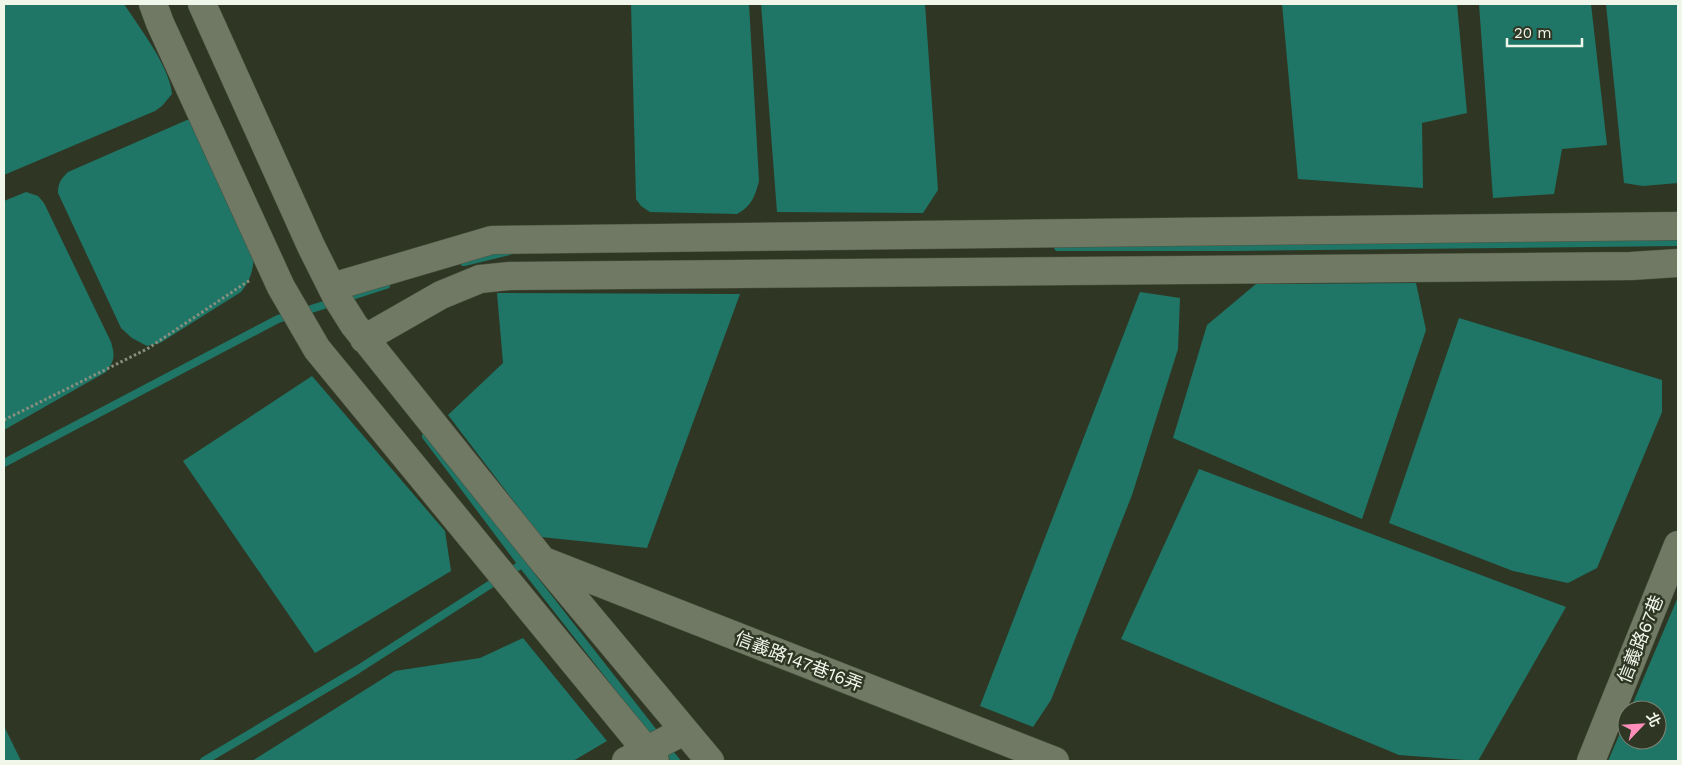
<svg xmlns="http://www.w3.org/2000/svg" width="1682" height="765" font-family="'Work Sans','Noto Sans TC',sans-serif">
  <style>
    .water { fill: #1f7666 }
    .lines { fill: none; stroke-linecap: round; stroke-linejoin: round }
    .stream { stroke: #1f7666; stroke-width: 8 }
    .minor-casing { stroke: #4b5241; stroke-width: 29 }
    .path { stroke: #888f7f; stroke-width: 3; stroke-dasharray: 2.5 2.5; stroke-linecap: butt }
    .minor { stroke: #707963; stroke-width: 28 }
    .labels { text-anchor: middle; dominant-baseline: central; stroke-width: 5; stroke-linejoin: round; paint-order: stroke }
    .street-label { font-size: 18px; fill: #f1f6ea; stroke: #2f3724 }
  </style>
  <rect width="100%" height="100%" fill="#2f3724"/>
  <path class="water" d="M4,4h120c15,23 46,63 48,90l-10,12 -7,5 -151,64z
    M631,4h118l10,177c-4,15 -7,25 -22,33l-87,-2 -9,-6 -5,-7z
    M761,4h164l13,186 -15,23 -146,-1z
    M1282,4h175l10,109 -45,10 1,65 -125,-9z
    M1479,4h112l16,141 -45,4 -8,45 -61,4z
    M1606,4h72v179l-35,3 -19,-3z
    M195,119l59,138c-1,14 -4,24 -13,35l-81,51 -13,3 -15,-8 -11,-10 -63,-135c0,-10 3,-14 10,-21l119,-52z
    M26,192l12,4 6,7 67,139c4,14 4,18 -5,30l-102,58v-229z
    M1416,283l10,47 -64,189 -189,-81 34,-113 49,-41z
    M1140,292l40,6 -2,51 -46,146 -81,205 -18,27 -53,-21z
    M497,293l243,1 -93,254 -106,-11 -93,-122 55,-52z
    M1459,318l203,62v32l-65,156 -29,15 -55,-12 -124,-48z
    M312,376l133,155 6,40 -136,82 -132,-192z
    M1199,469l367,138 -88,154 -79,-6 -278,-116z
    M1678,597v164h-70l19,-44v23h30v-30h-27z
    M523,638l84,103 -34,20h-321l143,-90 85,-13z
    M4,726l17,35h-17z"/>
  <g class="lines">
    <path class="stream" d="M1058,247h174l446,-5
      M464,262l45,-11
      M302,312l84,-27
      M426,436l96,128 136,174
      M4,463l274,-144 13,-4
      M665,747l11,14
      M204,761l153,-91 165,-106"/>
    <g class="minor-casing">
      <path id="minor" d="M153,4l7,19 121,264 36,62 338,412
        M202,4l109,242 26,52 17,27 189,236 167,200
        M332,287l160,-47 1186,-14
        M364,339l77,-44 39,-16 30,-3 1121,-10 47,-3
        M544,561l511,200
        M626,761l58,-30
        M1591,761l87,-216"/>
    </g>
    <path class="path" d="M4,420l143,-71 103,-69"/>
    <use href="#minor" class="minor"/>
  </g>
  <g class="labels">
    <g class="street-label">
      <text transform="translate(1640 639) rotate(-68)">信義路67巷</text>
      <text transform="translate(799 661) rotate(21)">信義路147巷16弄</text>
    </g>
  </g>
  <rect width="1682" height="765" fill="none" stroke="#f1f6ea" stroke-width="10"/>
  <g transform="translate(1642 725) rotate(65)"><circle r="24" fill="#2f3724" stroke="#7d8373"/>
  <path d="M0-4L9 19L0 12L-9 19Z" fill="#ff8ebb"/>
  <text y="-8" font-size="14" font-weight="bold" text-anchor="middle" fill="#f1f6ea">北</text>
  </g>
  <path d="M1507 38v8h75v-8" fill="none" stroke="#f1f6ea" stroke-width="2.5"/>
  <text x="1514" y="38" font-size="15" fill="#f1f6ea" stroke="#2f3724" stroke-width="4" paint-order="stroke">20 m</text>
</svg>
